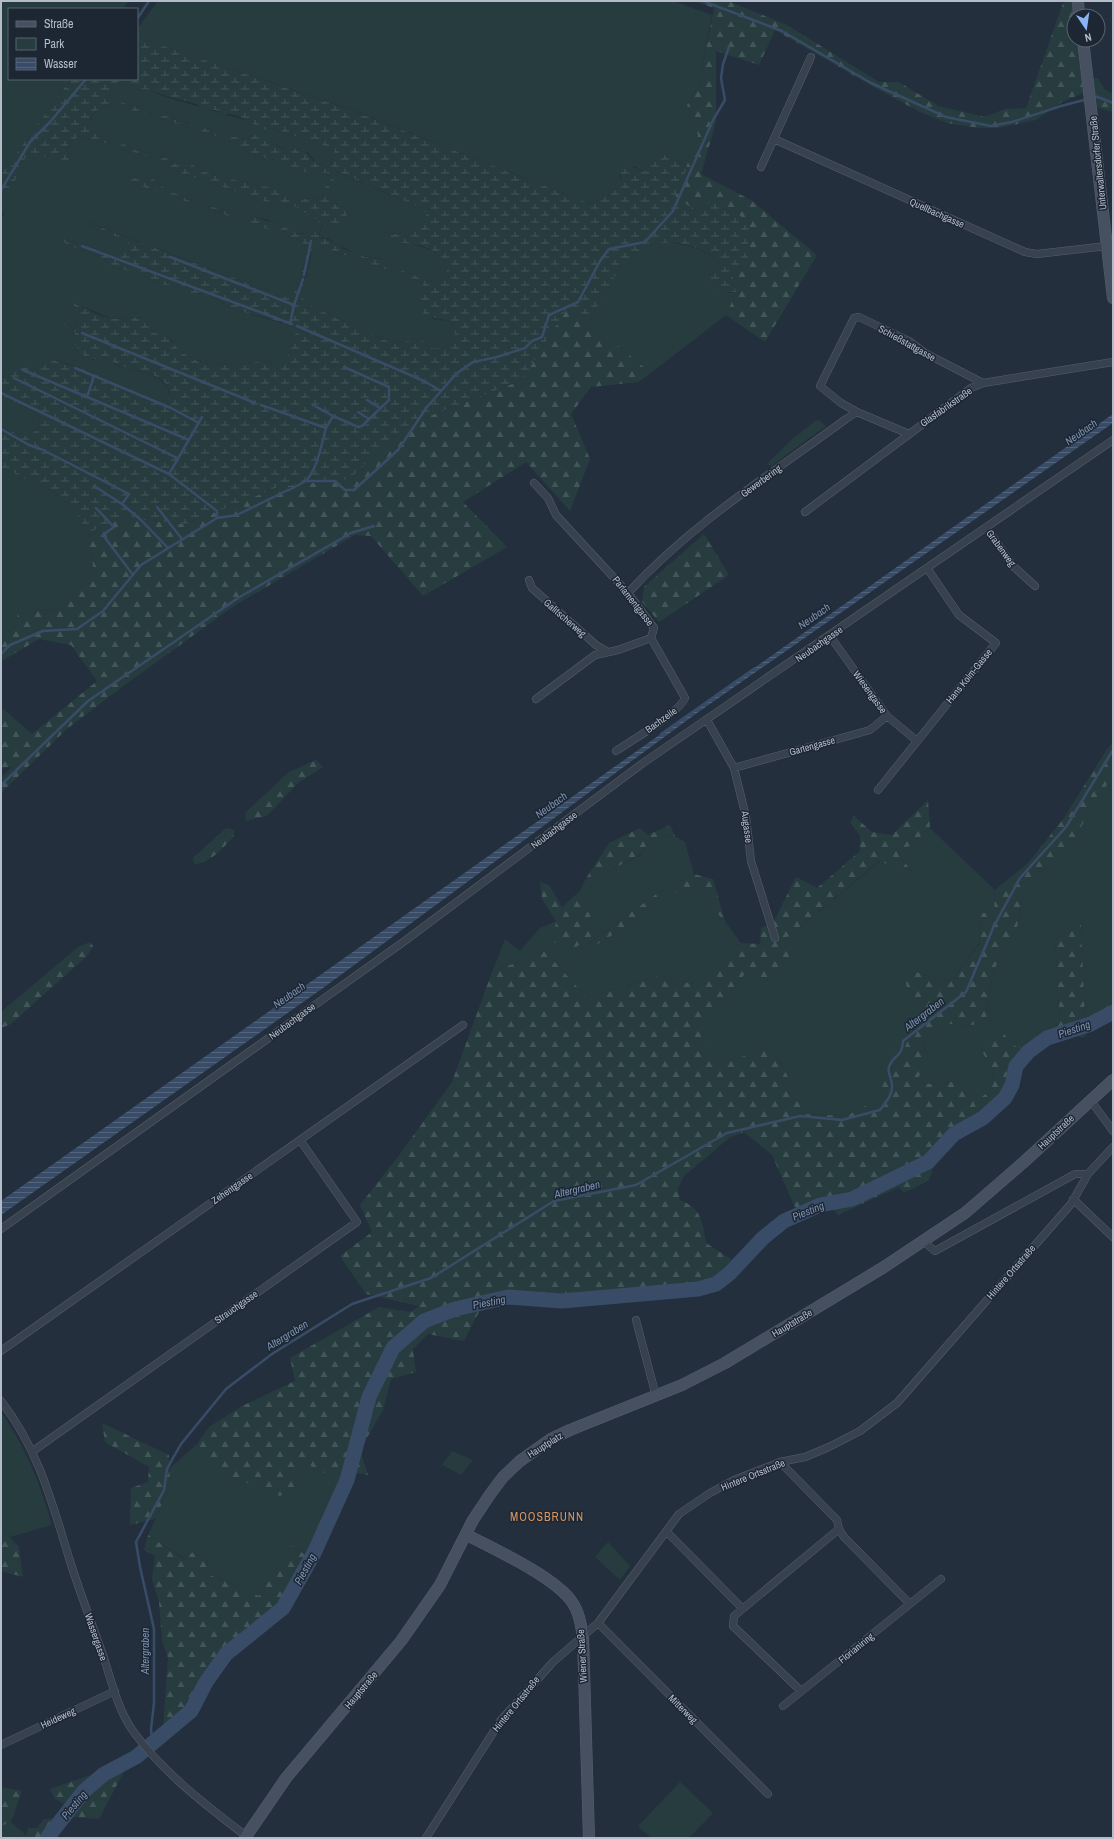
<svg xmlns="http://www.w3.org/2000/svg" width="1114" height="1839" font-family="'Archivo Narrow',sans-serif">
  <style>
    .green { fill: #263c3f }
    .forest { fill: url(#forest-firs) }
    .wetland { fill: url(#wetland-marsh); fill-rule: evenodd }
    .water { fill: url(#water-rules) }
    .lines { fill: none; stroke-linecap: round; stroke-linejoin: round }
    .stream { stroke: #394c67; stroke-width: 2.5 }
    .river { stroke: #394c67; stroke-width: 15 }
    .minor-casing { stroke: #565f6c; stroke-width: 8 }
    .secondary-casing { stroke: #565f6c; stroke-width: 12 }
    .minor { stroke: #38414e; stroke-width: 7 }
    .secondary { stroke: #465061; stroke-width: 11 }
    .labels { text-anchor: middle; dominant-baseline: central; stroke-width: 3; stroke-linejoin: round; paint-order: stroke }
    .street-label { font-size: 10px; fill: #b4bcc9; stroke: #1d2633 }
    .water-label { font-size: 11px; font-style: italic; fill: #7c92b1; stroke: #1d2633 }
    .quarter-label { font-size: 12px; letter-spacing: 1px; fill: #d59563; stroke: #1d2633 }
  </style>
  <defs>
    <pattern id="forest-firs" width="22" height="20" patternUnits="userSpaceOnUse"><rect width="22" height="20" fill="#263c3f"/><path d="M5 1l3.5 6h-7zM16 11l3.5 6h-7z" fill="#435659"/></pattern>
    <pattern id="wetland-marsh" width="20" height="14" patternUnits="userSpaceOnUse"><rect width="20" height="14" fill="#263c3f"/><path d="M1 5h8M5 5V1M11 12h8M15 12V8" fill="none" stroke="#435659"/></pattern>
    <pattern id="water-rules" width="6" height="5" patternUnits="userSpaceOnUse"><rect width="6" height="5" fill="#394c67"/><path d="M0 2.5h6" fill="none" stroke="#53647b"/></pattern>
  </defs>
  <rect width="100%" height="100%" fill="#242f3e"/>
  <path class="green" d="M1,1h128l-6,8h-114v70h62l-70,95z
    M158,1h515l39,14 -13,71 -12,19 11,30 -11,33 -13,-10 -11,-4 -18,18 -11,-6 -15,9 3,6 -3,7 -28,16 -239,-94 -215,-73v-8z
    M121,82l10,7 5,1 10,-1 20,8 89,26 11,7 4,-2 66,21 -6,16c-22,1 -14,-11 -28,-16 -5,-2 -12,1 -18,1l-5,-4 -25,-11 -11,4 -16,-4 -116,-36 -1,-11 5,-5z
    M109,105l34,8 82,26 12,8 19,9 19,4 11,6 17,6 26,1 -6,25 -20,1 -31,-12 -15,-1 -51,-14 -8,-1 -4,-2v-6l-18,1 -10,-6 -37,-10 -4,-3c-8,-3 -22,-5 -29,-11 -15,-11 0,-26 13,-29z
    M82,136l67,21 14,10 110,37 21,2 24,15 -4,16 -11,-4 -5,1c-16,-6 -35,-21 -52,-16l-63,-21 -24,-12 -5,-6 -4,-1 -6,2 -10,-2 -9,2 175,60 5,6 2,6 -9,35 -4,6 -10,4 -199,-76 -1,3 42,16 2,3c-5,8 -9,12 -19,11l-50,-17 9,8 32,12 12,9 35,11 17,8h8l12,4 6,4h7l22,7 10,8 59,17 19,-51 6,-27 6,-1 100,35c7,7 5,13 1,21l13,17 17,2 4,6 1,10c-6,11 -13,12 -25,11l-7,-7 -7,-3 -18,6 -11,-3 -76,-35 -16,22h2l-6,21 -11,21 -16,-10 -20,5 -44,-1 2,-2 -13,-5 -14,-10 -3,-7 -16,-5 -14,-18 -29,2 -42,-17 9,9c-1,8 -1,10 -7,15l-11,-2 10,4 3,4 -1,5 -6,1 6,4 19,18c3,-1 6,-3 9,-3 8,1 12,8 19,10 17,4 36,5 47,21l1,9 -9,5 -77,-33 -27,-9 -18,5 -4,4 -8,1 -9,-4 -4,1 -12,12v-163l4,-1 -4,-4v-9l25,-46 6,-3 39,8c-6,-10 -3,-16 4,-24z
    M335,171l84,36 7,6v7l-4,4h-7c-8,12 -19,11 -32,8 6,4 13,9 19,12 3,1 7,-1 10,0 16,4 40,12 34,32l-5,5 -6,1 -43,-15c-5,-10 -19,-9 -28,-11 -16,-2 -30,-19 -45,-19l2,-12 11,2 5,-24 -6,1 -3,-4z
    M664,242c21,2 39,5 55,20l-1,7 -11,8 22,16 7,-1 -10,23 -75,58 -62,-51c14,-23 26,-61 51,-73 8,-3 16,-5 24,-7z
    M1,395l37,18c6,13 -2,21 -15,23l-22,-9z
    M819,420l7,6 -55,40 -4,-2 23,-23 25,-20z
    M1,467l53,25 18,15 16,26 5,33 -31,41 -18,4 -26,-5 -1,21 -16,8z
    M1109,780l4,33v190l-28,17 -4,-96 -26,16 5,83 -22,9 -21,16 -34,5c5,10 16,25 8,36 -8,9 -11,7 -15,20l-14,-28 -37,3 -10,-3 14,-20 -7,-21 12,-7 3,-6 10,-3 26,1 13,-7 7,-47 24,-42 6,-37 15,-20 19,-6z
    M930,828l65,62 -1,21 -15,4 1,27 -28,38 -19,-2 -19,-7 10,36 -14,16c0,24 -11,33 -22,52 -5,7 -7,16 -10,24l-32,17 -41,-2 -27,-58 -13,-10c-23,13 -34,17 -60,7v-29l42,-53 22,9 14,-39 97,-80 34,12 -15,-18z
    M675,836l10,6 9,32 -35,18 -78,57 7,1 44,-27 50,-35 17,-2 42,57 -48,41 -35,-8 -71,22 -42,-47 -53,21 13,-33 15,12 20,-23 16,-7 -3,21 44,-10 -17,-41 5,-11 24,-9 32,-16 10,-17z
    M1,1412c25,36 39,71 51,113l-42,12 -9,-9z
    M197,1444l13,24 84,19 6,-26 42,19 -34,75 -17,-9 -32,50 -49,-21 -4,-17 -13,-6 -8,7 -37,-24 22,-49v-18z
    M452,1451l21,9 -12,15 -19,-10z
    M608,1542l22,24 -10,14 -25,-23z
    M680,1782l33,31 -24,25h-38l-13,-12z
    M11,1822l16,14 -1,2h-25v-12z"/>
  <path class="forest" d="M694,1h34l59,24 92,57h20l39,24 47,11 20,-8 21,-1 37,-105 10,-2 1,39h3l6,53 -21,9 -26,18 -37,8h-21l-31,-5 -27,-11 -48,-26 -97,-56 -16,35 -43,-14v71l-15,52 50,26 66,55 -52,87 -39,-27 10,-23 -4,-20 -32,-60 -25,-14 23,-63 -11,-30 12,-19 15,-78z
    M1098,78l6,11 9,5v18l-15,-4 -5,-29z
    M569,305l82,68 -13,9 -47,5 -20,27 19,45 -20,52 -44,-49 -63,40 44,45 -84,49 -52,-60 -16,-1 -121,71 -112,81 -54,41 -67,65v-16l11,-10 -11,1v-61l31,27 65,-53 -26,-36 -32,-6 -37,22 -1,17v-43l16,-8 1,-21 26,5 18,-4 31,-41 -5,-33 32,-15 66,6 92,-37 71,-9 62,-55 111,-43z
    M704,534l25,41 -70,47 -17,-20 2,-15z
    M1113,742v71l-4,-32 -52,85 -19,6 -15,20 -6,37 -24,42 -7,47 -13,7 -26,-1 -10,3 -3,6 -12,7 7,21 -13,20 9,3 37,-3 8,8 6,19c4,-14 8,-10 15,-20 8,-11 -3,-25 -8,-35l7,-15 14,-4 13,14 21,-16 22,-9 -5,-83 26,-16 4,95 28,-16v10l-14,6 -16,19 -17,-7 -18,8 -6,9 -20,19 -4,15 -34,33 -29,13 -23,27v18l-4,8 -24,12 -5,-6 -61,28 -8,-9 -30,13 -28,-64 -28,-23 -15,6 -45,38 -6,13 2,11c21,8 23,22 26,43l25,16 -5,17 -20,7 -75,10 -148,11 -19,37 -36,-7 -15,15 3,23 -25,7 -8,31 -23,40 8,25 -15,-3 -5,12 -48,-23 -6,26 -14,9 -70,-28 -13,-24 12,-17 33,-21 53,-25 -5,-23 89,-51 32,5 8,-6 -53,-12 -26,-38 32,-24 -12,-27 40,-51 52,-72 40,-110 53,-21 42,47 71,-22 35,8 48,-41 19,1 1,-16 12,-5 23,-46 21,11 43,-37v-15l-10,-14 4,-6 18,16 20,3 36,-35 2,28 -31,27 15,19 -35,-13 -96,80 9,8 -7,20 -16,11 -22,-9 -42,53 1,29c25,10 36,6 59,-7l13,10 27,58 41,2 32,-17c3,-8 5,-17 10,-24 11,-19 22,-28 22,-52l14,-16 -17,-12 -1,-15 8,-9 19,7 19,2 28,-37 -1,-29 15,-3 1,-21 33,-27 36,-45 41,-66z
    M316,760l7,7 -25,16 -31,33 -21,5 -1,-8 44,-41z
    M670,825l5,11 -24,2 -10,16 -32,17 -24,9 24,-37 31,-15 8,7z
    M226,828l8,2v6c-11,12 -23,27 -40,28l-1,-6z
    M694,874l19,5 13,46 -27,-39 -17,2 -50,35 -44,27 -7,-1 78,-57z
    M540,882l9,3 13,22 18,-16 17,41 -21,15 -23,-5 3,-21 -14,-22z
    M90,942l3,4 -6,10 -76,68 -10,4v-16l77,-65z
    M102,1423l67,32 1,31 -15,33 -25,6 1,-37 17,-6 1,-15 -44,-25z
    M1,1528l18,19 4,30 -22,-6z
    M148,1535l36,24 9,-7 13,6 4,17 49,21 32,-50 19,11 -30,48 -60,49 -35,56 -22,18 5,-70 -6,-17 -3,-39 -7,-23 3,-23 -11,-6z
    M129,1762l-30,57 -25,-2 -21,21h-27l2,-10h9l7,-9 12,-1 9,-13 -11,-7 -4,-9z
    M1,1787l21,4 -11,31 -10,4z"/>
  <path class="wetland" d="M137,37l214,73 240,94 28,-16 3,-7 -3,-12 4,-5 22,7 18,-17 11,4 13,10 -12,30 25,14 13,-15 36,25 -1,36 -16,14 4,20h-15l-15,-9 1,-6 11,-8 1,-7c-11,-11 -26,-17 -41,-19 -54,-5 -66,41 -89,79l-20,-17 -47,75 -111,43 -62,56 -71,8 -92,37 -66,-6 -32,15 -16,-26 -18,-15 -53,-25v-40l22,9c13,-2 21,-10 15,-23l-37,-18v-16c5,-3 9,-12 14,-13 5,-1 12,4 19,3l9,-12 40,12 77,33 9,-5c4,-22 -32,-27 -47,-30 -7,-2 -11,-8 -18,-9 -6,-2 -9,3 -15,1 -9,-4 -12,-16 -22,-21l7,-1 1,-5 -3,-4 -13,-5 14,3 5,-4 2,-11 -11,-10c14,5 30,16 44,18 13,1 24,-5 36,1 2,18 11,12 22,20 2,2 4,6 6,8 8,7 16,11 25,15l-1,1 43,1 20,-5 16,10 11,-21 6,-21 -20,-7 -48,-13 -10,-8 -22,-7h-7l-6,-4 -12,-4h-8l-17,-8 -35,-11 -12,-9 -32,-12 -10,-8 51,17c10,1 14,-3 19,-11l-2,-3 -43,-16 1,-3 200,76 10,-4 4,-6 9,-35 -2,-6 -5,-6 -177,-60 11,-2 10,2 6,-2 4,1 5,6 24,12 63,21 6,-2 28,9 18,9 12,-1 4,3 4,-15 -24,-15 -21,-2 -110,-37 -14,-10 -67,-21c-14,3 -18,14 -11,26l-39,-9 -6,3 -14,31 -11,15v-28l70,-95h66zM121,82l10,7 5,1 10,-1 20,7 31,8 3,4c8,2 17,0 22,6 16,-2 31,11 44,16l5,-2 64,21 -4,16h-10l-8,-4 -9,-12 -5,-1 -15,2 -23,-14 -7,-1 -11,4 -16,-4 -116,-36 -1,-11 5,-5zM109,105l34,8 82,26 12,8 19,9 19,4 11,6 17,6 25,1 -5,25 -20,1 -31,-12 -15,-1 -51,-14 -8,-1 -4,-2v-6l-18,1 -10,-6 -37,-10 -3,-3c-9,-3 -23,-5 -30,-11 -15,-11 0,-27 13,-29zM336,171l83,36 7,6v7l-4,4 -7,-1c-8,13 -20,12 -33,9 4,3 8,8 12,10 5,2 10,1 16,2 16,0 42,13 36,32l-5,5 -6,1 -43,-15c-6,-11 -20,-8 -30,-11 -6,-2 -12,-5 -19,-7l-2,-5 -22,-7 2,-12 11,2 17,-6 -6,-17h-12l-3,-4zM319,246l100,35c9,8 2,13 1,22 0,5 3,9 5,13l25,5 4,6 1,10c-6,11 -14,12 -25,11l-7,-7 -7,-3 -18,6 -11,-3 -76,-35 -11,-10 13,-49z"/>
  <path class="water" d="M1113,414v9l-416,290 -374,275 -322,227v-14z"/>
  <g class="lines">
    <path class="stream" d="M703,1l79,30 89,52 75,34 45,9 21,-4 49,-16 27,-7
      M137,19l12,-18
      M1093,98l5,-1 15,6
      M1,190l29,-48 20,-20 36,-43
      M82,246l210,78
      M170,257l124,48
      M304,275l7,-34
      M290,324l4,-19 9,-26
      M297,326l127,55 17,10
      M82,333l173,70
      M75,368l96,40 28,15
      M23,370l166,70
      M14,378l163,80
      M1,393l168,81
      M87,397l7,-21
      M367,400l13,8
      M261,405l65,23c-5,18 -8,39 -20,53
      M313,405l20,11 -7,12
      M358,412l11,7
      M333,416l25,11 4,-1 27,-26v-13l-45,-20
      M202,417l-33,57 48,37v7
      M1,429l28,16 14,5 86,44 -7,10 19,16 27,28
      M94,486l28,18
      M289,490l17,-9h29l10,9h9l44,-40 29,-43 29,-33 17,-12 24,-5 28,-9 7,-7 10,-4 7,-22 29,-13 22,-41 9,-12 36,-7 28,-31 40,-91 12,-20 -4,-22 2,-14 6,-17
      M157,507l25,32
      M96,508l18,19 -11,8 30,40
      M1,654l9,-9 33,-14 34,-2 26,-18 38,-46 76,-47 20,-3 51,-25
      M661,734l94,-66
      M1,785l87,-84 150,-103 113,-65 23,-7
      M152,1742l-1,-13 3,-26v-74l-14,-62 -4,-25 28,-52 3,-21 6,-11 8,-14 45,-55 46,-35 80,-50 79,-26 123,-77 82,-16 91,-52 73,-17 42,4 38,-10c5,-7 13,-15 12,-25 0,-6 -5,-12 -3,-18 4,-13 13,-8 14,-26l63,-49 28,-66 26,-48 46,-51 47,-77"/>
    <path class="river" d="M47,1838l37,-47 20,-17 32,-17 55,-46 15,-29 20,-28 57,-46 31,-55 33,-73 22,-83 24,-49 31,-27 31,-12 53,-12 54,4 136,-12 18,-5 14,-11 33,-35 21,-17 36,-16 32,-6 76,-37 26,-28 29,-16 22,-20 7,-13 4,-19 12,-14 19,-14 44,-14 22,-12"/>
    <g class="minor-casing">
      <path id="minor" d="M774,139l251,113 12,2 70,-8
        M761,167l50,-110
        M909,434l-52,-22 -16,-9 -21,-17 34,-68 5,-1 50,24 16,12 58,30
        M534,483l14,15 8,17 72,78 26,35 -3,10 -33,12 -23,5 -59,44
        M805,512l166,-124 12,-5 130,-21
        M986,527l27,39 22,20
        M529,580l3,8 64,57 10,6
        M628,593c63,-69 143,-119 218,-174l11,-7
        M830,636l57,80 30,25
        M707,720l27,48 12,49 5,44 24,77
        M616,751c16,-11 62,-37 69,-53l-34,-60
        M734,768l136,-38 17,-14
        M878,790l118,-147 -37,-28 -32,-47
        M1091,1101l22,30
        M1073,1199l40,38
        M1,1229l405,-289 237,-177 470,-323
        M923,1241l12,10 140,-77h13
        M636,1320l20,76
        M1,1351l462,-326
        M1,1401c38,49 51,102 69,160 10,32 22,63 33,94 8,25 15,55 30,76 30,42 73,74 113,105
        M33,1451l324,-229 -57,-82
        M780,1462l57,58 2,9 5,8 66,67
        M666,1531l76,77
        M598,1623l170,171
        M801,1691l-68,-65 1,-10 105,-87
        M783,1706l158,-127
        M1,1745l114,-54
        M426,1838l75,-118 52,-58 45,-39 81,-109 31,-21 24,-13 46,-18 25,-5 24,-10 31,-16 37,-28 174,-199 17,-30 25,-27"/>
    </g>
    <g class="secondary-casing">
      <path id="secondary" d="M1078,1l1,15
        M1083,40l30,258
        M467,1535c27,14 88,42 105,67 7,10 9,23 11,35l6,201
        M245,1838l41,-60 115,-137 39,-56 33,-65 18,-27 12,-16 17,-16 31,-22 19,-9 112,-45 43,-22 159,-96 81,-54 60,-52 88,-81"/>
    </g>
    <use href="#minor" class="minor"/>
    <use href="#secondary" class="secondary"/>
  </g>
  <g class="labels">
    <g class="street-label">
      <text transform="translate(1098 163) rotate(-96)">Unterwaltersdorfer Straße</text>
      <text transform="translate(937 213) rotate(24)">Quellbachgasse</text>
      <text transform="translate(907 343) rotate(29)">Schießstattgasse</text>
      <text transform="translate(946 407) rotate(-35)">Glasfabrikstraße</text>
      <text transform="translate(761 481) rotate(-36)">Gewerbering</text>
      <text transform="translate(1001 548) rotate(54)">Grabenweg</text>
      <text transform="translate(633 601) rotate(52)">Parlamentgasse</text>
      <text transform="translate(565 618) rotate(41)">Galitscherweg</text>
      <text transform="translate(819 644) rotate(-35)">Neubachgasse</text>
      <text transform="translate(969 676) rotate(-51)">Hans Kolm-Gasse</text>
      <text transform="translate(870 692) rotate(54)">Wiesengasse</text>
      <text transform="translate(661 720) rotate(-36)">Bachzeile</text>
      <text transform="translate(812 746) rotate(-16)">Gartengasse</text>
      <text transform="translate(747 827) rotate(83)">Augasse</text>
      <text transform="translate(554 830) rotate(-37)">Neubachgasse</text>
      <text transform="translate(292 1021) rotate(-36)">Neubachgasse</text>
      <text transform="translate(1056 1132) rotate(-43)">Hauptstraße</text>
      <text transform="translate(232 1188) rotate(-35)">Zehentgasse</text>
      <text transform="translate(1011 1272) rotate(-49)">Hintere Ortsstraße</text>
      <text transform="translate(236 1307) rotate(-35)">Strauchgasse</text>
      <text transform="translate(792 1323) rotate(-31)">Hauptstraße</text>
      <text transform="translate(545 1445) rotate(-32)">Hauptplatz</text>
      <text transform="translate(753 1475) rotate(-22)">Hintere Ortsstraße</text>
      <text transform="translate(96 1637) rotate(71)">Wassergasse</text>
      <text transform="translate(856 1648) rotate(-39)">Florianiring</text>
      <text transform="translate(582 1656) rotate(-93)">Wiener Straße</text>
      <text transform="translate(361 1690) rotate(-50)">Hauptstraße</text>
      <text transform="translate(516 1704) rotate(-51)">Hintere Ortsstraße</text>
      <text transform="translate(683 1709) rotate(45)">Mitterweg</text>
      <text transform="translate(58 1718) rotate(-25)">Heideweg</text>
    </g>
    <g class="water-label">
      <text transform="translate(1081 432) rotate(-35)">Neubach</text>
      <text transform="translate(814 616) rotate(-35)">Neubach</text>
      <text transform="translate(551 805) rotate(-36)">Neubach</text>
      <text transform="translate(289 995) rotate(-35)">Neubach</text>
      <text transform="translate(924 1014) rotate(-38)">Altergraben</text>
      <text transform="translate(1074 1029) rotate(-19)">Piesting</text>
      <text transform="translate(577 1189) rotate(-13)">Altergraben</text>
      <text transform="translate(808 1211) rotate(-22)">Piesting</text>
      <text transform="translate(489 1302) rotate(-11)">Piesting</text>
      <text transform="translate(287 1335) rotate(-32)">Altergraben</text>
      <text transform="translate(305 1569) rotate(-61)">Piesting</text>
      <text transform="translate(145 1651) rotate(-90)">Altergraben</text>
      <text transform="translate(74 1805) rotate(-50)">Piesting</text>
    </g>
    <g class="quarter-label">
      <text x="547" y="1517">MOOSBRUNN</text>
    </g>
  </g>
  <rect width="1114" height="1839" fill="none" stroke="#b4bcc9" stroke-width="4"/>
  <rect x="8" y="8" width="130" height="72" fill="#1d2633" stroke="#59626f"/>
  <rect x="16" y="21" width="20" height="6" fill="#465061" stroke="#59626f"/>
  <text x="44" y="28" font-size="12" fill="#b4bcc9">Straße</text>
  <rect x="16" y="38" width="20" height="12" fill="#263c3f" stroke="#59626f"/>
  <text x="44" y="48" font-size="12" fill="#b4bcc9">Park</text>
  <rect x="16" y="58" width="20" height="12" fill="url(#water-rules)" stroke="#59626f"/>
  <text x="44" y="68" font-size="12" fill="#b4bcc9">Wasser</text>
  <g transform="translate(1086 28) rotate(167)"><circle r="19" fill="#1d2633" stroke="#59626f"/>
  <path d="M0-3L7 15L0 10L-7 15Z" fill="#8ab4f8"/>
  <text y="-6" font-size="11" font-weight="bold" text-anchor="middle" fill="#b4bcc9">N</text>
  </g>
</svg>
